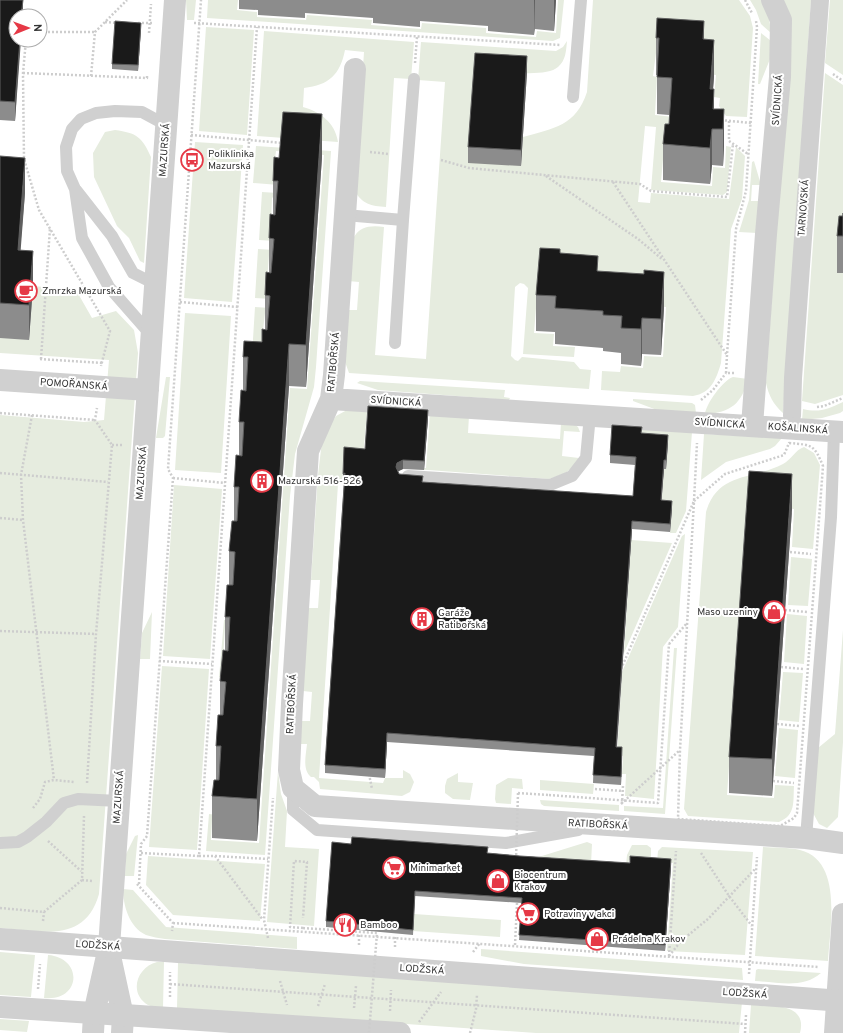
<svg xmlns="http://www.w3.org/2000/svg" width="843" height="1033" font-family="Overpass,sans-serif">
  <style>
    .green { fill: #e6ecdf }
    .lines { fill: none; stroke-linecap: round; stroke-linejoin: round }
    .path { stroke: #cdcdcd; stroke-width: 2.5; stroke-dasharray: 2 2; stroke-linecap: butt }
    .service { stroke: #d0d0d0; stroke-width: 12 }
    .pedestrian { stroke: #d0d0d0; stroke-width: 18 }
    .minor { stroke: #d0d0d0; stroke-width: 22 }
    .tertiary { stroke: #d0d0d0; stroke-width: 22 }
    .path-bridge { stroke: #cdcdcd; stroke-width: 2.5; stroke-dasharray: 2 2; stroke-linecap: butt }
    .wall { fill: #8c8c8c }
    .shaded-wall { fill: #5f5f5f }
    .building { fill: #1a1a1a; stroke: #5f5f5f }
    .labels { text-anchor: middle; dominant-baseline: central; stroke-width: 4; stroke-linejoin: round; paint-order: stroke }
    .street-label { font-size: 10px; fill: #333; stroke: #fff }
    .poi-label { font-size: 10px; fill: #333; stroke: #fff; text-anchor: start }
  </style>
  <rect width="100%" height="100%" fill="#fff"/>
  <path class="green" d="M186,0h10l-2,20h-7z
    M208,0h30l-1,10 20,2v5l49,3 1,-5 65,5 -1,5 50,4 1,-6 64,5v5l50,4 1,-6 19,2 2,-33h6l-4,38 -7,3 -346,-23z
    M593,0h146l11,16 3,12 -6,89 -21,-1 -7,-10 1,-8 -6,-1 2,-22 -11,-1 -49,-21 -3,23 4,1 -2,38 19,2 -7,42h-4l-2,23 51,4 1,-19 12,1 1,-22 5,1 -4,45 -4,3 -72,-5 5,-63 -11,-1 -7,76 12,1 1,-10 78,6 7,-52 9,9 -3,43 -11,30 -10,134c-5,17 -10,30 -28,33l-92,-6 1,-19 18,1 1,-6 22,2 1,-12 19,1 3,-50 -23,-2 -105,-22 -4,50 20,1 -1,12 22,1 -1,10 -51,-3 5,-66 -4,-4 -4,-1 -5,4 -4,69 4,4 3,1 4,-4 52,5 6,7 11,1 -2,19 -240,-16 -5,-14 2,-49h11l2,-28 -11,-1c2,-28 -3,-60 36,-54l-9,128 51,4 19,-277 -27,-2 3,-38 135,9 7,-4 4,-6c-1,10 -1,19 -9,26 -13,12 -64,3 -83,2l46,97 2,-29c31,-9 53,-11 64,-45z
    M750,0h13l6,17 2,16 -10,-9 -5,-14z
    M783,0h28l-28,413c-10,-9 -14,-17 -17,-30l24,-353z
    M830,0h13v75l-18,-12z
    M206,27l48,3 -7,105 -48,-4z
    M264,31l150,11 -3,37 -17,-1 -8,129c-15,-1 -24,-3 -31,-16l9,-139 -19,-2c-5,25 -16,35 -41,38l-1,19c17,5 32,15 35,35l-81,-6z
    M761,33l10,8 -1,18 -10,25h-2z
    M825,73l18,12v165l-5,23h5v122l-28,9 -13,-3z
    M115,130c22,3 27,7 36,27l-7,106 -4,-2 -11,-23 -12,-12 -23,-49 -1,-24 12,-21z
    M195,142l48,3 -11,157 -48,-4z
    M256,146l75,5 -15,216 -2,20 -19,67 -5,42 -25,359 -59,-4 3,-37 8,1v5h-5l-1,20 48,3 31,-455 17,1 17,-234 -48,-4 -2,16 5,18 -26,-2z
    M754,161l7,24h-9l-1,16h8l-2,32 -18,-1 10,-32 3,-38z
    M262,192l16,1 -6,5 -1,26 4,17 -16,-1z
    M258,249l16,1 -5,5 -2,27 4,17 -16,-1z
    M33,286l43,4 16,28 24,-7 18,19 4,23 -39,541c-14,50 -59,37 -99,34v-513l84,7 20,-2 5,-60 -109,-7v-20l29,7z
    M255,307l15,1 -5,5 -3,26 6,1 -16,15z
    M185,313l46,3 -10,157 -46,-3z
    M166,377h4l-5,59 -2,2h-7z
    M733,377l15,2c-6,24 -17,34 -43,35 1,-10 18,-34 28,-37z
    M360,381l145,9 -1,7 6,1 -1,2 -131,-10 -21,-7z
    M633,399l59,4 3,2 1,8 -39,-3 -24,-9z
    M843,402v9l-3,2 -18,5 -20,2 1,-11c16,4 25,0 40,-7z
    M347,410l20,2 -4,45 -20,25 -5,2 -19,294 64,5 2,-5h18v-8l7,4 4,8 -4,10 -8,4 -82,-7 -1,-7 -5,-5h-3c-9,-7 -5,-23 -4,-33h-8l2,-23h9l2,-29 -9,-1 5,-83h10l2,-28h-9l7,-105 4,-34 8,-16 6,-9z
    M430,413l39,3 -1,17 92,6 1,-16 13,1 4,3 2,5 -16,-1 -2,25 17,2c-6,13 -17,17 -30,21l-162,-12 1,-2 38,3z
    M622,428l70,4 -6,79 -10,22h-6l2,-24 -11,-1 3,-39h2l2,-25z
    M704,434l78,4 -7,8 -5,3 -44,13 -25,18z
    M804,447l10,6 6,12 -7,84 -21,-2 2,-38 -47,-4 -20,290 47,3 1,-13 19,1c-1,16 2,29 -15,36l-91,-6 -4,-7 22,-297c12,-41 47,-32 77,-48 8,-4 12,-14 21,-17z
    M174,485l48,4 -12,170 -47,-3z
    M685,534l-7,93 -15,20 -9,152 -29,-3 1,-22h-4l1,-18 -6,-1 5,-83 60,-136z
    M631,540l41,3 -48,110z
    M791,557l21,2 -4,47 -20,-1z
    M152,612l-2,47h-10l2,-26z
    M787,614l20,2 -3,48 -20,-2z
    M224,620h7l-6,6 -2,34 4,18 -8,-1z
    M843,630v112l-5,75 -11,11 -8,-4 -6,-11 5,-65 17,-14z
    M674,648h3l-12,166 -41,-3v-5l39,2z
    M162,666l47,3 -12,181 -48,-3z
    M783,672l20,1 -4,49 -20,-2z
    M779,728l19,2 -3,48 -20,-2z
    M278,771l3,23 6,17 -2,36 34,2 -5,77 -47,-4z
    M458,773v9l15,1 -3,17 -17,-1 -8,-6v-7l2,-7z
    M508,778l14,1 1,10 -11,-1 -1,16 -15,-1 -1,-4 1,-14z
    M540,780l54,4 -1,10 -53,-4z
    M540,800l79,5v6l-75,-5 -3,-2z
    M138,835l-4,41h-9l1,-22 9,-18z
    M587,842l5,2 -1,20 -62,-4z
    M632,845h15l4,3v13l-22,-1 -1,7 -2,-1 1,-11z
    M662,847l91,5 -8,103 -78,-4 6,-88 -16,-1 1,-11z
    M763,847c12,1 25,0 37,3 43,11 30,76 28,111l-73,-5z
    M148,856l117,8 -5,57 -87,-6 -27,-30z
    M123,889l10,1 33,37 131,10v12l-132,-10c-6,-1 -13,-2 -19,-4 -17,-8 -23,-30 -23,-46z
    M414,914l87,6 -1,17 -87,-6z
    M481,949l261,19 1,12 -219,-16 -43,-8z
    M0,952l35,3 -4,42 -31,-2z
    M48,955c36,3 33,47 -4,43z
    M157,962h7l-1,46c-5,-1 -11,-1 -15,-3 -20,-12 -11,-38 9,-43z
    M178,963l564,39 -3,31h-203l-359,-25z
    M758,969l63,4c-18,16 -43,9 -66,8l1,-11z
    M751,1005c19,1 57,-3 49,28h-51z
    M0,1019l29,2 -2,11 -27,-2z"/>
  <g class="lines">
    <path class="path" d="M745,0l7,13
      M20,10l8,1v5
      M105,22l12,1
      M138,23h15
      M194,23l366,22
      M40,32h55
      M149,33l2,-29
      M26,40l-3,33 1,86 15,51 71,121 -9,35
      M415,63l2,-26
      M23,73l124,5v-2
      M833,74l10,7
      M91,76l4,-44 32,-32
      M721,120l30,3
      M729,121v20l19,13
      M191,135l92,8
      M370,152l19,2
      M441,160l28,8 171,16 11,7 76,6 6,-53
      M546,176l92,63 24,20
      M613,182l114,173
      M180,302l58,5
      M40,359l62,4
      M41,359l9,-131
      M734,373h-8l1,-18 9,-126 10,-38 11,-164 -1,-6
      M701,400l12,-10 13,-17
      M817,407l7,-1 19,-8
      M0,413l95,7
      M32,415l-11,60 2,45 31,260
      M789,443c23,2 25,1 34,23l-26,347 -3,5 -14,8 -102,-7 2,-69 14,-249 31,-27 59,-19z
      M112,445h11
      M0,473l108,9
      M173,478l52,5
      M0,518l23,2
      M790,552l21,2
      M785,610l22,2
      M0,631l96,3
      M669,644l18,-21
      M159,661l53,3
      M781,667l22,2
      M621,669l73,-168 3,-58
      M777,724l22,2
      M369,774l3,15
      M773,781l21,2
      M87,783l9,-149 16,-189 -17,-25 2,-12
      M595,789l28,2
      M518,793l31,2
      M621,804l59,-54
      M622,804l1,-19
      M33,808l7,-9 5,-17 9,-2 20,2
      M48,841l33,30
      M141,853l58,3 58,-829
      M701,853l28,43 23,30
      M199,856h16l48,64
      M215,856l53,3
      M82,880l10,1
      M137,884l36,39 -1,8
      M139,884l2,-40 6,-8 26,-358 -5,-9 33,-469
      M0,908l44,4 38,-32 2,-64
      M43,921l1,-9
      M173,923l646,44
      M303,928l-13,-1 4,-66 13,1 -4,56
      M268,938l-4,-18 9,-122
      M359,945v-10
      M515,945l2,-42
      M395,947v-10
      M473,952l7,-9
      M669,956l7,-105
      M669,956l12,-15 27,-22 48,-51
      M749,974l8,-117
      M280,981l7,24
      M170,984l575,40
      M38,989l2,-25
      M170,997v-25
      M318,1006l7,-22
      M354,1008l2,-22
      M390,1011l1,-21
      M419,1022l22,-30
      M470,1033l6,-24 1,-14
      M745,1033l1,-18"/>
    <path class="service" d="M573,97l8,-97
      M76,190l36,46 21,37 22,11
      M345,215l58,5 -8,123
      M403,220l11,-141
      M152,336l-43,-49 -27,-49 -7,-49 -8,-18 -1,-24 6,-18 9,-10 15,-6 19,-2 27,1 24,13
      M408,476l142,9 22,-9 14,-18 4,-43
      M293,788v22l24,20 189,13 72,-13
      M806,838l25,-321 3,-85
      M0,843l18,-1 9,-5 19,-15 18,-19 14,-4 41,2"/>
    <path class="pedestrian" d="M792,416l1,-38 27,-378"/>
    <path class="minor" d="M355,69l-21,306 -3,24 -23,52 -16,253 -3,66 4,18 22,18 491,32 37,5
      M0,380l148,10
      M331,399l512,33
      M752,426l14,-192 14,-157 1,-57 -9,-20
      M110,956l13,60 -1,17
      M93,1033l1,-19 15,-67 66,-947
      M835,1033l8,-119"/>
    <path class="tertiary" d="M0,939l843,62
      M0,1007l400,26"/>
    <path class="path-bridge" d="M549,795l109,8 11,-159
      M516,859l2,-66
      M303,928l74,5 -8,100"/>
  </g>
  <path class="wall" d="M0,0h23l-8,121 -15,-1z
    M239,0h317l-2,31 -19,-2 -1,6 -46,-4v-5l-68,-5v6l-47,-4v-5l-68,-5v5l-47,-3v-5l-19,-1z
    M141,28l-3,43 -26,-2v-5z
    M656,38l48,1 10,38 -1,12 1,20h10v37l-1,20 -11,-1 -2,19 -47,-4v-36l6,-20v-9l-12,-1v-39h-1z
    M527,72l-6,94 -53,-3v-16z
    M0,156l25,37 -5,57 13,36 -4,54 -29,-2z
    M322,157l-16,230 -17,-1 -32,455 -45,-3v-42l4,-16v-34l4,-31v-34l5,-31v-33l4,-32v-34l5,-30v-34l5,-32v-33l4,-32v-33l19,-15 3,-13v-34l4,-23v-34l4,-23v-34l6,-23z
    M843,213v60h-6v-37l6,-20z
    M560,253l38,18 66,37 -3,47 -19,-1 -1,12 -20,-2v-11l-18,-2v-3l-48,-4v-12l-19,-1v-36z
    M428,418l-4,52 -21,-1 -5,2 1,3 24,8 210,14 2,-31 -25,-2v-8l32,-22 26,10 -2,26h-2l-3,31 11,9 -2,23 -38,-3 -15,218 5,9 -1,29 -28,-2 1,-27 -207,-14 -2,36 -60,-5v-8l19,-283h-1l22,-33z
    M792,510l-20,286 -43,-3v-36z
    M487,853l33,3 110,7 41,2 -6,86 -146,-11 3,-37 -107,-7 -2,39 -87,-8v-6z"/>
  <path class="shaded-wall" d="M23,0v16h-2z
    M534,0h1l-1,35z
    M554,0h2l-2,31z
    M704,21v36l-1,-18z
    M141,23v5l-3,43v-6z
    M20,40h1l-6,81v-19z
    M714,40v37l-4,49v-37z
    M527,56v16l-6,94v-16z
    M714,89v40l-1,-20z
    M724,109v37l-1,20v-37z
    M322,114v43l-16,230v-42z
    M712,129v36l-2,19v-36z
    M25,158v35l-7,92v-35z
    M33,251v35l-4,54v-35z
    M664,272v36l-3,47v-36z
    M642,318v36l-1,12v-37z
    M289,344v42l-32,455v-42z
    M428,410v8l-4,52v-9z
    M668,435v8l-2,26v-9z
    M403,460v9l-6,3 -1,-5 1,-4z
    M664,460v9l-3,39v-8z
    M345,473v9h-2v-8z
    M792,474v36l-20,286v-37z
    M672,501v8l-2,23v-8z
    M632,521v8l-16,226v-8z
    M387,733v9l-2,36v-9z
    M622,747v9l-1,29v-8z
    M671,859v6l-6,86v-6z"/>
  <path class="building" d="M0,0h23l-2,16h-5v24h4l-5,62 -15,-1z
    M657,18l47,3 -1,18 11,1 -4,49h4l-1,20h11l-1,20h-11l-2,19 -47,-4 2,-20h4l3,-46 -15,-1 2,-39h-3z
    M115,21l26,2 -3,42 -26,-1z
    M475,53l52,3 -6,94 -53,-3z
    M283,112l39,2 -16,231 -17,-1 -32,455 -45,-3 2,-16h5l2,-34h-5l2,-31h5l3,-33 -6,-1 3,-31 5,1 2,-34h-5l2,-32h6l2,-33 -6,-1 3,-30h5l2,-34h-5l2,-32 6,1 2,-34h-5l2,-32 5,1 2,-34h-5l1,-16 18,1v-13l5,1 3,-34 -5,-1 1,-23 5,1 3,-34 -5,-1 1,-24 5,1 3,-34h-5l1,-24 5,1z
    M0,156l25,2 -7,92 15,1 -4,54 -29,-2z
    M843,213v23h-6l2,-20h4z
    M540,248l20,1v4l38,3 -1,15 47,3v-4l20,2 -3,47 -19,-1 -1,11 -20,-1 1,-12 -19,-1v-4l-48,-3 1,-12 -20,-1z
    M368,406l60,4 -4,51 -21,-1 -6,3 -1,4 3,7 24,2 -1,6 211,14 3,-39 -26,-2 2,-30 30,2 -1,6 27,2 -2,25h-2l-3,40 11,1 -2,23 -38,-3 -16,226h6l-1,30 -28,-2 2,-27 -208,-15 -2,36 -60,-4 20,-292 -2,1 1,-27 21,2z
    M749,471l43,3 -20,285 -43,-2z
    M352,837l136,10 -1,6 33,3 110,7v-7l41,3 -6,86 -146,-10 3,-37 -107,-7 -2,39 -87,-9 6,-79 19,2z"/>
  <defs>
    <g id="bus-ring" transform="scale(1.15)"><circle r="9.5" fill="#fff" stroke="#e63946" stroke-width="1.5"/><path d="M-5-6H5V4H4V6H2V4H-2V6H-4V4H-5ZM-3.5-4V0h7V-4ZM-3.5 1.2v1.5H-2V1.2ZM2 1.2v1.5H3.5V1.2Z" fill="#e63946"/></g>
    <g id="cafe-ring" transform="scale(1.15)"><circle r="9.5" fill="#fff" stroke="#e63946" stroke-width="1.5"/><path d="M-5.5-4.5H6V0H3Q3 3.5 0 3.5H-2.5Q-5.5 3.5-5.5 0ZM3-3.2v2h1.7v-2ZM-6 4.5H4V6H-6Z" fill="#e63946"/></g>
    <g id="building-ring" transform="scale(1.15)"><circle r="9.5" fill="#fff" stroke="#e63946" stroke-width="1.5"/><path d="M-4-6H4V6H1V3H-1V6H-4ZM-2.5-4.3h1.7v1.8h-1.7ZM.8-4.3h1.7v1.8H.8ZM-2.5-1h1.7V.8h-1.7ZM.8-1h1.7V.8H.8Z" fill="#e63946"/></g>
    <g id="shop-ring" transform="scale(1.15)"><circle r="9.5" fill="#fff" stroke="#e63946" stroke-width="1.5"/><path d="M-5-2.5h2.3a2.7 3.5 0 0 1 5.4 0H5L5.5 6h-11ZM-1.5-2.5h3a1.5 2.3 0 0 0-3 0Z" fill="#e63946"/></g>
    <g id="supermarket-ring" transform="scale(1.15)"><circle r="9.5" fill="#fff" stroke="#e63946" stroke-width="1.5"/><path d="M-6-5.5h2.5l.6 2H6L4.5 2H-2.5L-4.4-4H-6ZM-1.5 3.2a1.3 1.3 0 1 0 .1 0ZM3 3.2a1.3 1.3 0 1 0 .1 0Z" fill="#e63946"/></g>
    <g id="restaurant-ring" transform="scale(1.15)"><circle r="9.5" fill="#fff" stroke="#e63946" stroke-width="1.5"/><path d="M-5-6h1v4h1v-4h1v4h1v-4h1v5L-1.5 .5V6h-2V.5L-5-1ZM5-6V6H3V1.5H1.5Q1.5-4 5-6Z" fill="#e63946"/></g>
  </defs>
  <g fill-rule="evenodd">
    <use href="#bus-ring" x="192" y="160"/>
    <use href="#cafe-ring" x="26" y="291"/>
    <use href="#building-ring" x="262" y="481"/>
    <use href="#shop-ring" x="774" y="612"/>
    <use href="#building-ring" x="422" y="619"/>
    <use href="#supermarket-ring" x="394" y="868"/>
    <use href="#shop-ring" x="498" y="881"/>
    <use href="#supermarket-ring" x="528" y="914"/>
    <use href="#restaurant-ring" x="345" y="925"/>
    <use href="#shop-ring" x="597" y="939"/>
  </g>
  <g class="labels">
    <g class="street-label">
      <text transform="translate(778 100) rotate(-86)">SVÍDNICKÁ</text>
      <text transform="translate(165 150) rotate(-86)">MAZURSKÁ</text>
      <text transform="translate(804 208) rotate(-86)">TARNOVSKÁ</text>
      <text transform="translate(334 362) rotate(-85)">RATIBOŘSKÁ</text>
      <text transform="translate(74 385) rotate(4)">POMOŘANSKÁ</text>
      <text transform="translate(396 402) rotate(4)">SVÍDNICKÁ</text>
      <text transform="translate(720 424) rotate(4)">SVÍDNICKÁ</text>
      <text transform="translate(798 429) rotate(4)">KOŠALINSKÁ</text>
      <text transform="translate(142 473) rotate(-86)">MAZURSKÁ</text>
      <text transform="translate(292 704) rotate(-87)">RATIBOŘSKÁ</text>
      <text transform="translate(119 797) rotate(-86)">MAZURSKÁ</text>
      <text transform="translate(598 825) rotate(3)">RATIBOŘSKÁ</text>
      <text transform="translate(98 946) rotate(4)">LODŽSKÁ</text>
      <text transform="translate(422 970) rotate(4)">LODŽSKÁ</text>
      <text transform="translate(745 994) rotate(4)">LODŽSKÁ</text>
    </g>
    <g class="poi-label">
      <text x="208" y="154">Poliklinika<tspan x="208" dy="12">Mazurská</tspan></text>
      <text x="42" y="291">Zmrzka Mazurská</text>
      <text x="278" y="481">Mazurská 516-526</text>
      <text x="758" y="612" text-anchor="end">Maso uzeniny</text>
      <text x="438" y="613">Garáže<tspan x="438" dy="12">Ratibořská</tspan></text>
      <text x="410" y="868">Minimarket</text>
      <text x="514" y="875">Biocentrum<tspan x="514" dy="12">Krakov</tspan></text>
      <text x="544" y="914">Potraviny v akci</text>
      <text x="360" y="925">Bamboo</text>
      <text x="612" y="939">Prádelna Krakov</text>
    </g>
  </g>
  <g transform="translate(28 28) rotate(89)"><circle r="19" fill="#ffffff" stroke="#adadad"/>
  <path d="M0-3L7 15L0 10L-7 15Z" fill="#e63946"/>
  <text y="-6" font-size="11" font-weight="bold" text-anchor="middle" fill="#333333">N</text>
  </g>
</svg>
